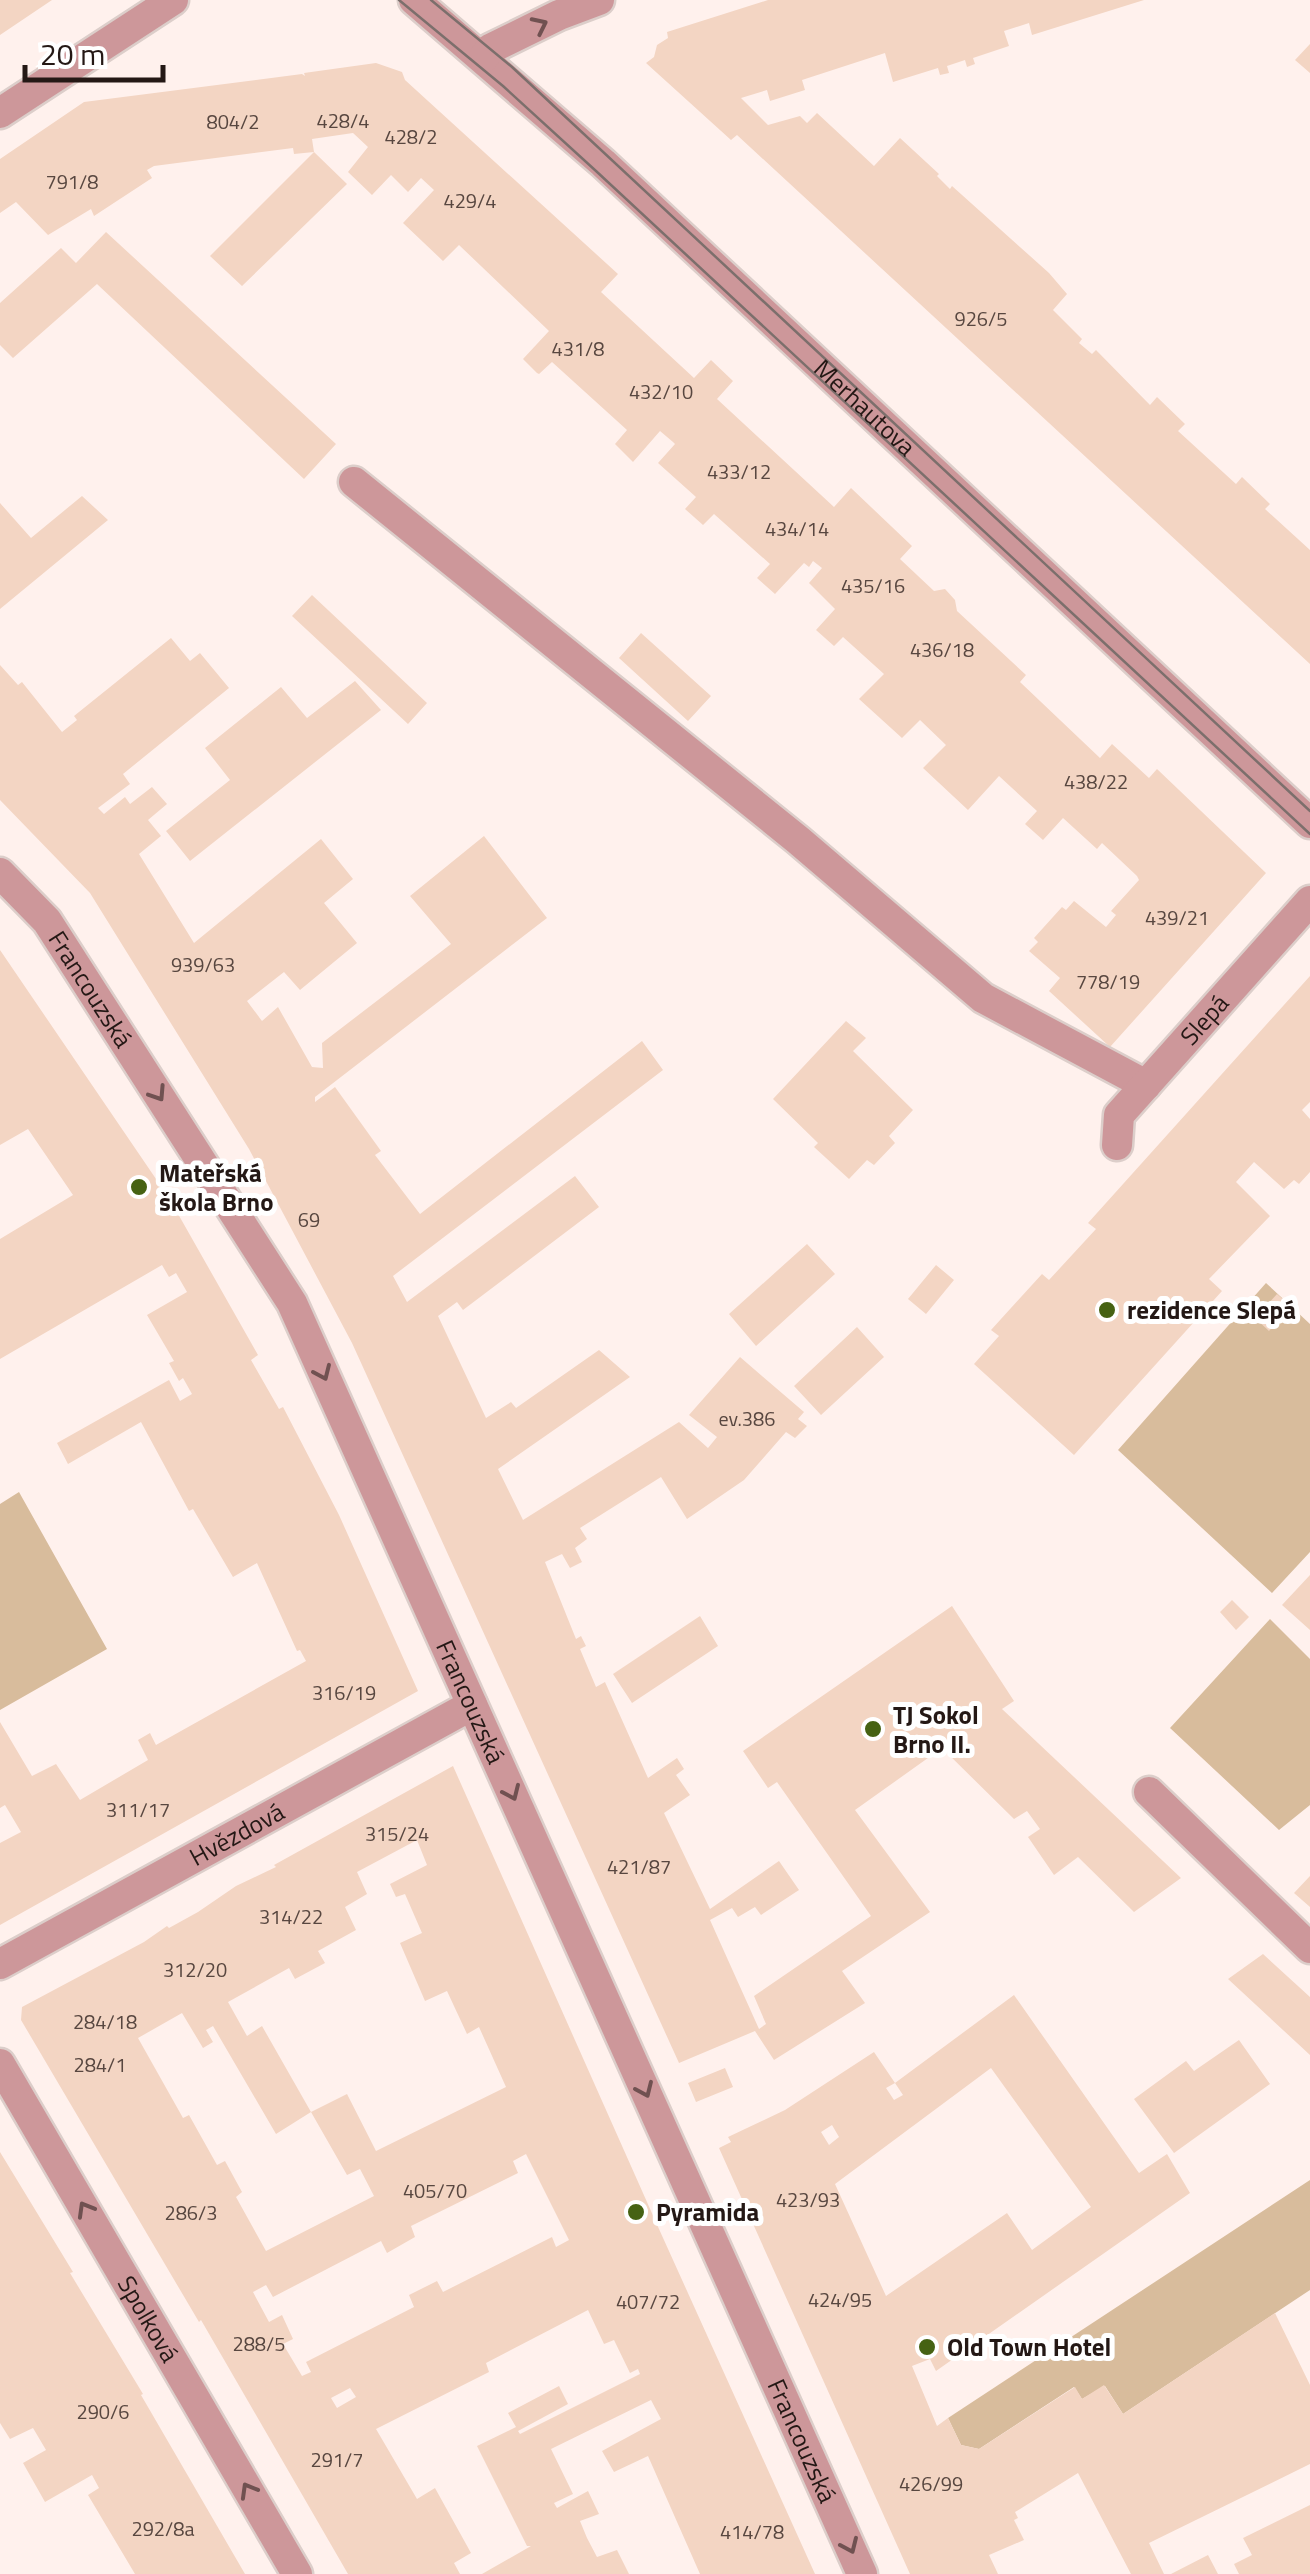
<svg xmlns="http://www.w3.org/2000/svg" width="1310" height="2574" font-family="'Titillium Web',sans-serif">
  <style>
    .green { fill: #d8bc9c }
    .building { fill: #f3d5c3; fill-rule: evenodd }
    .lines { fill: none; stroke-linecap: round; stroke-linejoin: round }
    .minor-casing { stroke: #dcceca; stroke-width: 35 }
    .minor { stroke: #cd979a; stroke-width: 30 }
    .tram { stroke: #7c6f6c; stroke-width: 2.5 }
    .oneway { stroke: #705151 }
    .poi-dot { fill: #466213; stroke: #fff; stroke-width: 4 }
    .labels { text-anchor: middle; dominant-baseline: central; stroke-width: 10; stroke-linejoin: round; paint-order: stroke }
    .number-label { font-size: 20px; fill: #584740 }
    .street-label { font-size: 25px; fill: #241815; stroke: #fff }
    .poi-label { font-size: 25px; font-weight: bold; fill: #241815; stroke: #fff; text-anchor: start }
  </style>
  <rect width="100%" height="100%" fill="#fff1ed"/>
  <path class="green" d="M1266,1283l44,41v228l-38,41 -154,-143z
    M19,1492l88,157 -107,61v-206z
    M1270,1619l40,40v146l-31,25 -109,-102z
    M1310,2180v110l-187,124 -18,-28 -23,13 -8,-12 -95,62 -18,-4 -13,-27z"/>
  <path class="building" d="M0,0h52l-52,35z
    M768,0h376l-112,35 -3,-12 -25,8 5,15 -36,12 2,6 -8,3 -2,-7 -18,6 2,7 -9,2 -2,-7 -45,14 -8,-29 -83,27 3,10 -35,11 -3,-11 -26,8 27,27 32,-9 7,7 10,-10 57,53 26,-28 39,36 -2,2 13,13 2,-3 97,87 18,21 -14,16 29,29 -3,4 13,11 4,-4 54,55 7,-8 28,27 -7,7 58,53 6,-7 28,27 -5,5 45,41v114l-573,-529 -6,5 -85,-77 8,-6 3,-12 11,-7 -1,-6z
    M1310,44v29l-15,-13z
    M376,63l26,9 3,8 213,194 -17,18 93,86 17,-18 22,21 -16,18 117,108 17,-19 61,58 -12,13 34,32 11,-2 10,11 2,11 69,64 -6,7 80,76 12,-14 37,34 8,-9 109,104 -156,174 -61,-56 11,-13 -31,-27 9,-9 -4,-4 28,-31 4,3 8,-9 32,26 10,-12 -5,-4 28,-31 -2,-4 -35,-33 -5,6 -34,-31 -20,22 -18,-16 12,-13 -38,-35 -31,34 -45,-42 23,-23 -26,-25 -18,18 -43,-39 25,-25 -41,-37 -9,9 -18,-16 19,-21 -26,-26 13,-15 -9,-7 -4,6 -5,-4 -29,31 -18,-16 13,-14 -56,-50 -11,11 -18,-16 11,-12 -38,-34 17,-19 -2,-2 -13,-11 -27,31 -18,-18 12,-14 -75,-68 -13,12 -2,-1 -14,-14 26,-28 -90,-86 -16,16 -40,-38 31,-33 -13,-12 -13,14 -17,-17 -19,20 -24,-23 20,-25 -15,-14 -41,6 2,13 -20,2 -1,-6 -139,18 -7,4 5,8 -58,38 -3,-7 -43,26 -32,-33 -16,11v-54l84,-57 218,-28 3,2 -1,-3z
    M314,152l33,32 -105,102 -32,-30z
    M106,232l230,212 -32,35 -207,-195 -84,74 -13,-13v-42l61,-55 15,15z
    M82,496l26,24 -108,89v-106l31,35z
    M312,595l115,108 -19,21 -116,-108z
    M641,633l70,63 -23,25 -69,-63z
    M171,638l19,23 10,-8 29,35 -106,86 7,10 -32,24 6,6 21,-17 5,7 22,-17 15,17 -19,16 13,16 -22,18 55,89 127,-104 32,40 -29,24 33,40 -57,47 -16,-18 -37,29 15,20 16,-14 34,60 11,1 -1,-25 129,-99 -41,-48 74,-60 63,82 -232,179v5l20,-15 46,64 -6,4 45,59 222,-173 21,29 -270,206 14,26 168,-126 24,31 -136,103 -6,-8 -19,14 48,102 25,-16 5,6 83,-58 31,27 -132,92 25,51 156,-98 29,26 9,-11 -28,-22 51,-58 64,55 -6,7 9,7 -12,12 -9,-6 -42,48 -57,39 -26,-42 -81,51 7,11 -12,9 7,14 -12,6 -8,-14 -17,8 31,77 5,-3 5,10 -6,3 16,38 9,-5 43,96 29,-20 7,11 -8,6 14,20 -26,18 46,96 69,-48 20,29 -38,25 -6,-8 -17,10 -6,-9 -22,12 49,109 7,-5 -12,-28 117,-80 -94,-134 -9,6 -25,-37 209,-145 62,95 -12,8 179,169 -47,34 -56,-55 -24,18 -26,-38 12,-8 -13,-18 -13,8 -72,-71 -87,62 75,102 -88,59 23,32 -91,57 -19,-29 -76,32 -327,-720 -103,-194 -159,-256 -90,-93v-135l18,20 4,-3 40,50 15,-12 -3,-4z
    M355,681l26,29 -191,151 -24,-30 64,-51 -25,-32 76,-61 26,31z
    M0,950l169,248 89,157 -7,5 28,49 4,-2 56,108 79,176 -418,234v-82l21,-11 -16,-27 -5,3v-86l32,54 24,-12 24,36 68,-40 -10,-20 12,-7 6,12 150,-84 -6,-11 -3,1 -40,-88 -24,14 -40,-68 -4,2 -48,-89 -73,42 -11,-21 112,-63 11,21 12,-7 -9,-16 -4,3 -10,-18 5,-2 -27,-46 40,-23 -11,-19 -7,4 -7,-12 -162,94v-120l73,-44 -45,-66 -28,16z
    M1310,976v126l-8,8 8,9v53l-11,12 -5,-4 -10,9 -30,-27 -18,20 34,34 -61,63 13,12 -148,164 -100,-91 25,-28 -8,-6 51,-56 7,6 47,-51 -8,-6z
    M846,1021l20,17 -13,13 60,59 -24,26 6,7 -21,22 -7,-5 -18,19 -35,-32 4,-4 -45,-44z
    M807,1244l28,30 -79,72 -27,-32z
    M936,1265l18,15 -28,34 -18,-15z
    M1277,1294l14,12 -22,25 -14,-13z
    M857,1327l27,30 -63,58 -27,-29z
    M1310,1575v55l-28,-25z
    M1232,1600l17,17 -13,13 -16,-18z
    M700,1616l18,30 -86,57 -19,-29z
    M453,1766l206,463 156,345h-115l-52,-118 -34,16 -12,-21 59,-32 -10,-19 -100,49 22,45 -19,9 3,5 31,-17 11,23 -19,7 7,17 10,19 20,-7 12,24h-147l49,-28h-4l-50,-100 39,-19 -8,-14 51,-27 9,18 -50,27 2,3 120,-60 -2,-5 -8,4 -16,-33 -10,4 -16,-34 -102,53 3,9 -113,57 41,70 18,-11 36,65 -17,10 6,11h-112l-147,-254 -2,2 -178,-302 1,-13 122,-65 23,-16 2,2 29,-16 38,-26 40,-19 -2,-2zM417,1840l10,25 -37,19 6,13 9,-3 17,39 -22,10 25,58 22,-10 20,43 12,-7 27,60 -130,64 -29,-57 -36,18 36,63 13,-6 14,27 -108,55 -30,-54 6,-5 -17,-31 -8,4 -28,-50 -6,3 -45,-80 44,-25 21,35 10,-6 -7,-12 7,-4 63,108 35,-22 -49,-86 -15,10 -19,-34 61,-34 6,11 30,-16 -7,-12 38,-21 -11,-23 22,-13 -10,-22zM526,2154l43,86 -13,7 -4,-10 -109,55 -6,-11 -28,14 5,12 -108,55 5,10 -9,4 -19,-32 10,-5 -11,-24 -13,7 -16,-30 13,-7 7,12 108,-56 6,12 28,-16 -4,-11 107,-53 -5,-12zM350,2388l6,9 -19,11 -6,-10z
    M1310,1876v31l-16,-14z
    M1263,1954l47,43v58l-82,-76z
    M1014,1995l125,178 28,-19 23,39 -254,178 -6,-12 -18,7 25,60 11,-8 13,27 18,4 96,-62 7,12 22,-14 19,29 152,-101 35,72v79l-161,79 15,31h-33l-53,-101 -63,39 3,6 -4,2 10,20 -35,15 9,19h-88l-191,-426 12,-6 -3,-5 57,-27 89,-58 21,31zM991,2068l100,139 -59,43 -25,-37 -121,83 -51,-112zM895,2083l8,12 -9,5 -8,-12zM832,2125l7,12 -10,8 -8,-13z
    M1239,2040l31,44 -96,69 -40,-54 52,-38 8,10z
    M725,2068l8,19 -37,15 -8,-19z
    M0,2152l73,120 -3,1 73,121 -2,1 104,179h-110l-47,-79 11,-7 -7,-13 -47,27 -22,-39 23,-13 -13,-22 -23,11 -10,-16z
    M1310,2505v69h-71l-5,-10 18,-9 -9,-17z
    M1208,2555l10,19h-47z"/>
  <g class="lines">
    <g class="minor-casing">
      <g id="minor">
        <path id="s1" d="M414,0l189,163 707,660"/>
        <path d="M484,57l6,-8 69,-34 40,-15"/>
        <path d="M0,113l173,-113"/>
        <path d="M354,482l444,358 185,158 163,87"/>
        <path id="s2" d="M0,873l47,48 245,382 570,1271"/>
        <path id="s3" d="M1117,1145l2,-30 191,-214"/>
        <path d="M1149,1792l161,156"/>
        <path id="s4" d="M0,1964l472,-259"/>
        <path id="s5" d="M0,2064l297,510"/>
      </g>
    </g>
    <use href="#minor" class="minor"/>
    <path class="tram" d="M399,0l104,86 93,85 714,663
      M431,0l81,67 798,744"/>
  </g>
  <defs><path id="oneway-chevron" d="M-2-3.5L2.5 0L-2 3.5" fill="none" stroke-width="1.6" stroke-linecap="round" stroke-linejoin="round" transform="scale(2.5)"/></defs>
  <g class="oneway">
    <use href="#oneway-chevron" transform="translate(540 25) rotate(-26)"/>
    <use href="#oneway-chevron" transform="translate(158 1094) rotate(57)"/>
    <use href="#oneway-chevron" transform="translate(323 1373) rotate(66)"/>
    <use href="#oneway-chevron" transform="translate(512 1793) rotate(66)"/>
    <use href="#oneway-chevron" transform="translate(645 2090) rotate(66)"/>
    <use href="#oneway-chevron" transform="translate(85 2209) rotate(-120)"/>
    <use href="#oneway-chevron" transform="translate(248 2490) rotate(-120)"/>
    <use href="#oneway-chevron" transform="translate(850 2546) rotate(66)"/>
  </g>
  <g class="poi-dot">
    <circle cx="139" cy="1187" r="10"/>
    <circle cx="1107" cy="1310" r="10"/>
    <circle cx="873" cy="1729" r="10"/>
    <circle cx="636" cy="2212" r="10"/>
    <circle cx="927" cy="2347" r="10"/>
  </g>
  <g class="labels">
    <g class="number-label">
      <text x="343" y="120">428/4</text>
      <text x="233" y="121">804/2</text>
      <text x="411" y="136">428/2</text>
      <text x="72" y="181">791/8</text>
      <text x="470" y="200">429/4</text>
      <text x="981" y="318">926/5</text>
      <text x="578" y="348">431/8</text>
      <text x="661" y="391">432/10</text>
      <text x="739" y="471">433/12</text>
      <text x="797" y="528">434/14</text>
      <text x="873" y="585">435/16</text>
      <text x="942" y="649">436/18</text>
      <text x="1096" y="781">438/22</text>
      <text x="1177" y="917">439/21</text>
      <text x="203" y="964">939/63</text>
      <text x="1108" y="981">778/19</text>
      <text x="309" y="1219">69</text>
      <text x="747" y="1418">ev.386</text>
      <text x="344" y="1692">316/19</text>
      <text x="138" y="1809">311/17</text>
      <text x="397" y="1833">315/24</text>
      <text x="639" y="1866">421/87</text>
      <text x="291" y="1916">314/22</text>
      <text x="195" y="1969">312/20</text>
      <text x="105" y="2021">284/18</text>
      <text x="100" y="2064">284/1</text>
      <text x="435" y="2190">405/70</text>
      <text x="808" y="2199">423/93</text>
      <text x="191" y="2212">286/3</text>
      <text x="840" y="2299">424/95</text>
      <text x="648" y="2301">407/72</text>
      <text x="259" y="2343">288/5</text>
      <text x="103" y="2411">290/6</text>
      <text x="337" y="2459">291/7</text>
      <text x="931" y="2483">426/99</text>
      <text x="163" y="2528">292/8a</text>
      <text x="752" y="2531">414/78</text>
    </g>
    <g class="street-label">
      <text stroke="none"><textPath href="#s1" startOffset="608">Merhautova</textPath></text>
      <text stroke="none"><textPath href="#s2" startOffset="148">Francouzská</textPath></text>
      <text stroke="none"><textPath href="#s3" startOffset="158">Slepá</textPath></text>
      <text stroke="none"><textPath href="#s2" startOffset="958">Francouzská</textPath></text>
      <text stroke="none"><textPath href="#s4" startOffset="270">Hvězdová</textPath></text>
      <text stroke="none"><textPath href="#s5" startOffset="295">Spolková</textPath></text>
      <text stroke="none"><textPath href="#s2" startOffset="1768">Francouzská</textPath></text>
    </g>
    <g class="poi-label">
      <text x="159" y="1173">Mateřská<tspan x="159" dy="29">škola Brno</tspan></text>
      <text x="1127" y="1310">rezidence Slepá</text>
      <text x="893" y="1715">TJ Sokol<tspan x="893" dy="29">Brno II.</tspan></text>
      <text x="656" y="2212">Pyramida</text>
      <text x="947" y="2347">Old Town Hotel</text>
    </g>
  </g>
  <path d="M25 65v15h138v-15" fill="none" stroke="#241815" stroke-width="5"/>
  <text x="40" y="65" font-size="30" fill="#241815" stroke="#ffffff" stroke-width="8" paint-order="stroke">20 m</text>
</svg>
